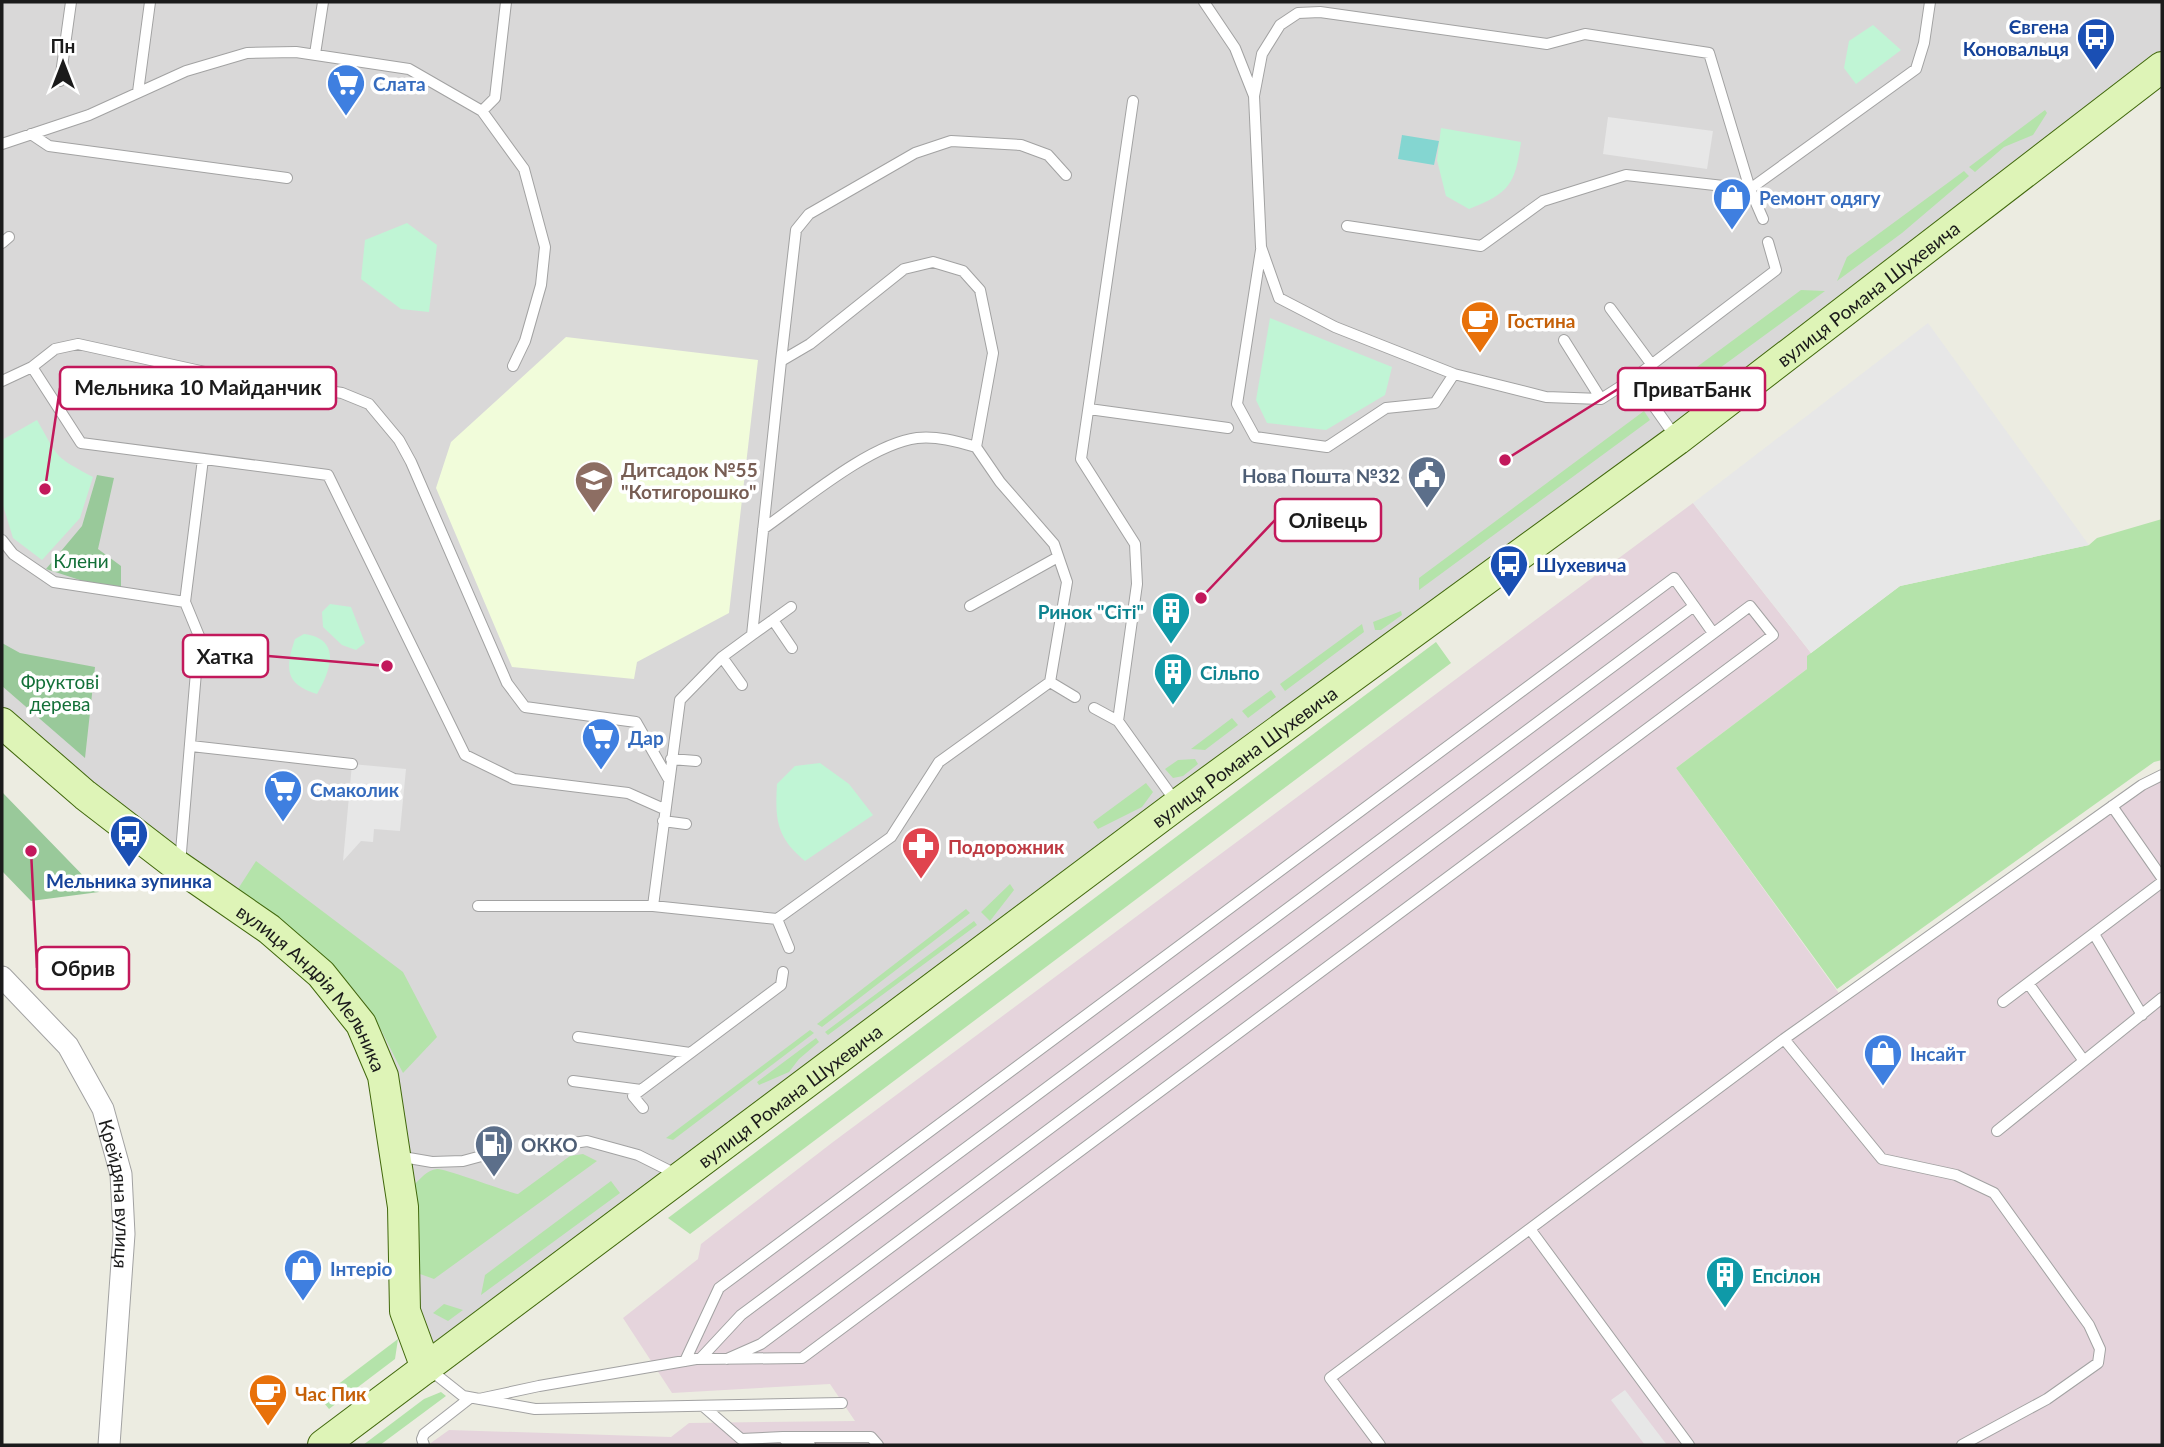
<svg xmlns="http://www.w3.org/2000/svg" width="2164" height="1447" font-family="Lato,sans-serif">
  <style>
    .residential { fill: #d9d8d8 }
    .industrial { fill: #e5d4dc }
    .education { fill: #f1fcda }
    .grass { fill: #b4e3aa }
    .forest { fill: #99c99a }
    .park { fill: #c0f5d5 }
    .pitch { fill: #84d6d1 }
    .parking { fill: #e7e7e7 }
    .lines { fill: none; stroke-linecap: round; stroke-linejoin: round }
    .lane-casing { stroke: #a2a2a2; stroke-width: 12 }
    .street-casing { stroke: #a2a2a2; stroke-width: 23 }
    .secondary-casing { stroke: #41680c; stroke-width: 32 }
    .lane { stroke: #fff; stroke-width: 10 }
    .street { stroke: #fff; stroke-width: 21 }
    .secondary { stroke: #def4b7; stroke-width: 30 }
    .labels { text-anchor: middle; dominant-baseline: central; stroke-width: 7; stroke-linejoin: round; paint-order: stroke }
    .transit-label { font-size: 19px; font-weight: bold; fill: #164399; stroke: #fff; text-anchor: end }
    .shop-label { font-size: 19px; font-weight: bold; fill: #366cbe; stroke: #fff; text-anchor: start }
    .street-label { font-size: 19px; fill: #1b1b1b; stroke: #fff }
    .food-label { font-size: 19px; font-weight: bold; fill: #c56008; stroke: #fff; text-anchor: start }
    .education-label { font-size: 19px; font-weight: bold; fill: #785e54; stroke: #fff; text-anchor: start }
    .service-label { font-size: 19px; font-weight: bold; fill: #4e5e75; stroke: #fff; text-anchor: end }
    .park-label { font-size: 19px; fill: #137038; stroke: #fff }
    .culture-label { font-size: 19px; font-weight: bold; fill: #0d838f; stroke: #fff; text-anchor: start }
    .health-label { font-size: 19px; font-weight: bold; fill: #be3a42; stroke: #fff; text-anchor: start }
    .leader { fill: none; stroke: #c2185b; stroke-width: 2.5 }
    .callout-dot { fill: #c2185b; stroke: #fff; stroke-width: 2.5 }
    .callout { fill: #fff; stroke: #c2185b; stroke-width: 2.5 }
    .callout-label { font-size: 21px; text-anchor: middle; font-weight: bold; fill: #1b1b1b }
  </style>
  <rect width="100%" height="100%" fill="#ecece1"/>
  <path class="residential" d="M2,2h2160v65l-1736,1301 -65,-344 -359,-301z"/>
  <path class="industrial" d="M1693,503l118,150 -4,4v12l-131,99 165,228 321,-221v670h-1734l21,-15 222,7 18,-14 166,-2 -25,-37 -158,9 -49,-75 75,-59 3,-15 132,-102z"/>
  <path class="education" d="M566,337l192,23 -29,253 -92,49 -3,17 -122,-12 -76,-179 15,-46z"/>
  <path class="grass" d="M2045,110l2,3 -14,22 -29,12 -29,25 -6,-5z
    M1964,171l5,5 -67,57 -65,48 10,-24z
    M1801,290l24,1 -153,112 -9,-11z
    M1644,411l6,9 -231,170v-12z
    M2162,519v241l-8,2 -317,227 -161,-221 131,-99v-13l93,-70 189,-41 8,-7z
    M1401,611l1,4 -21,15h-6l-2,-8z
    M1362,624l2,8 -79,59 -5,-7z
    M1436,642l15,21 -761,571 -22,-16z
    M1271,690l5,7 -28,21 -6,-7z
    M1232,718l6,7 -33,25 -14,-1z
    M1195,759l3,5 -15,12 -10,2 -8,-9 13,-9z
    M1146,783l7,9 -11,15 -44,22 -5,-7z
    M256,861l147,111 34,65 -34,36c-12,-22 -22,-46 -36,-67 -34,-48 -85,-79 -131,-114z
    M1010,884l4,6 -24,31 -9,-9z
    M966,909l4,4 -148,114 -5,-3z
    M974,921l3,4 -149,110 -3,-3z
    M810,1030l4,3 -141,107 -7,-2z
    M816,1038l3,4 -20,17 -10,13 -30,13 -2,-3z
    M583,1154l14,7 -163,118 -14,-5 -6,-89c7,-7 13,-15 23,-16 7,-1 67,22 81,25l52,-38z
    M611,1181l9,12 -139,102 4,-20z
    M444,1304l19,6 -15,11 -15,-8z
    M398,1339l-3,20 -66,50 -9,-11z
    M441,1392l5,4 -66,49h-17l61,-46z"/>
  <path class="forest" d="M97,475l17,3 -16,71 23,17v21l-35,-5 -40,-13 36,-43z
    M2,643l18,10 75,14 -10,91 -83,-72z
    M2,792l97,100 -68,9 -29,-30z"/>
  <path class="park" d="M1873,25l28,25 -45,34 -12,-16 5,-27z
    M1441,128l80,14c-6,42 -11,51 -52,67l-23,-13 -9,-36z
    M407,223l30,22 -8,67 -28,-3 -40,-30 4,-39z
    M1270,318l122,49 -7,28 -59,35 -59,-7 -11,-23z
    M37,420c22,38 15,35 56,57l-13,41 -38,42 -29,-22 -11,-36v-62z
    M330,604l21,3 14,36 -9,7 -14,-5 -19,-18 -1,-15z
    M304,634c38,5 27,36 13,60 -32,-10 -32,-25 -22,-55z
    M820,763l29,21 24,31 -68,46c-29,-24 -30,-42 -28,-77l18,-18z"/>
  <path class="pitch" d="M1402,135l37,6 -5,24 -36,-6z"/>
  <path class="parking" d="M1608,117l105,14 -6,38 -104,-15z
    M1928,323l161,222 -189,41 -89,67 -118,-150z
    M352,764l54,5 -6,62 -26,-2 -1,13 -12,-1 -18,20z
    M1625,1390l42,55h-22l-34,-45z"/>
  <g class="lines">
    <g class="lane-casing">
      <path id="lane" d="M1204,2l31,46 19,48
        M315,54l8,-52
        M60,81l11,-79
        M138,92l12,-90
        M482,111l13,-13 11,-96
        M31,134l18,12 238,32
        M2,144l87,-29 97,-44 61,-18 49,-1 113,17 73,42 42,58 21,78 -4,38 -16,56 -12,25
        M1347,226l134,20 62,-45 83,-26 124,14 166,-120 8,-26 6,-41
        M2,243l7,-6
        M1261,250l-24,154 18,33 72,10 59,-39 49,-5 19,-29
        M1610,308l42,57
        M1564,340l37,59
        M781,361l15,-131 13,-16 106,-61 36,-12 70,4 27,10 18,20
        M32,367l49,76 247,32 137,280 49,24 114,14 36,16
        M1634,378l-33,21 -55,-2 -92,-23 -119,-47 -56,-29 -18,-51 -7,-151 8,-42 18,-29 18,-12 22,-1 227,32 38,-10 124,19 41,136 13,30
        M2,381l30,-14 23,-18 23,-5 127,28 137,21 27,11 30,36 12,22 96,221 18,24 111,15 32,56
        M1089,409l139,19
        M1677,439l-43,-61 142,-108 -8,-28
        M763,529c40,-28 107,-85 154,-91 20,-2 39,3 59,9
        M2,540l11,14 41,28 131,20
        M970,606l88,-49
        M773,620l19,28
        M752,635l39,-28
        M722,657l20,28
        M1050,682l25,15
        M1094,708l24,13 58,81
        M1118,721l19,-137 -2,-40 -54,-85 52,-358
        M191,746l161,18
        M671,759l25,2
        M2112,806l50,72
        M663,821l23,3
        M180,864l19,-228 -14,-34 18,-143
        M478,906h175l124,13 114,-82 48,-75 111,-80 17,-100 -13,-38 -54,-62 -24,-35 17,-94 -13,-63 -17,-19 -30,-9 -29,7 -94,75 -29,17 -29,274 -30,22 -42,43 -27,206
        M777,919l12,29
        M2094,934l48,81
        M2028,983l56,78
        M2003,1002l159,-120
        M578,1037l112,16
        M573,1081l68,9
        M643,1108l-10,-12 148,-111 2,-13
        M1997,1131l165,-133
        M540,1148l47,-7 51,14 40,20
        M397,1156l35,6 31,-1 37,-10
        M1530,1229l159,216
        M700,1359l41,-44 953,-709 19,27
        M685,1361l34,-73 955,-710 20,28
        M429,1369l34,27 72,13 307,-6
        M479,1399l60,-13 157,-27 106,-1 971,-723 -23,-29 -989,738 -34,15
        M703,1406l38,33 42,-2 6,8
        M783,1437h88l7,8
        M792,1440l18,5
        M424,1445l-2,-6 2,-5 46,-36
        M1380,1445l-50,-67 454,-339
        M1962,1445l85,-46 51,-36 2,-14 -11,-24 -95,-132 -38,-18 -74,-16 -98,-120 358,-254 20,-10"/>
    </g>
    <g class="street-casing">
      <g id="street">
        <path id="s1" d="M2,977l66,69 35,63 18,65 3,60 -15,211"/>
      </g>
    </g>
    <g class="secondary-casing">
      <g id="secondary">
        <path id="s2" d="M2,723l83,72 87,67 97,67 52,45 40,50 22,52 20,131 2,104 21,57"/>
        <path id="s3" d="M323,1445l855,-641 499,-364 485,-373"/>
      </g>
    </g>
    <use href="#lane" class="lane"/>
    <use href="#street" class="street"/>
    <use href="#secondary" class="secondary"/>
  </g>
  <defs>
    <g id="bus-pin" transform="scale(2.0125)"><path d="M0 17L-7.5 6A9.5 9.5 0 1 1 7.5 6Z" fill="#1a4fb4" stroke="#fff"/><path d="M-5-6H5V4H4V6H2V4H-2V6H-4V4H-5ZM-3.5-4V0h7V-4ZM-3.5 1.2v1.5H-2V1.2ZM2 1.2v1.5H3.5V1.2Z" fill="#fff"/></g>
    <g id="supermarket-pin" transform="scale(2.0125)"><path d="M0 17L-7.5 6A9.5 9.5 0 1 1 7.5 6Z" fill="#3f7fe0" stroke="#fff"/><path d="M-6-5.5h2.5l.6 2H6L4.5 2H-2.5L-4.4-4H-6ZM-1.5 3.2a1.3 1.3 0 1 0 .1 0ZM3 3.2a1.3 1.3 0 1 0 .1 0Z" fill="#fff"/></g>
    <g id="shop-pin" transform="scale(2.0125)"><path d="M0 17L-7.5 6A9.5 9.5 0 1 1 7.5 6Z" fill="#3f7fe0" stroke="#fff"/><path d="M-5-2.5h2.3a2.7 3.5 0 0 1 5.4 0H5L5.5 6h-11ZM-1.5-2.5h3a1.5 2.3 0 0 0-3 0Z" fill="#fff"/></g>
    <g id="cafe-pin" transform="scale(2.0125)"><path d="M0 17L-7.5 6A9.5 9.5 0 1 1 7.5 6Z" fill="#e8710a" stroke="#fff"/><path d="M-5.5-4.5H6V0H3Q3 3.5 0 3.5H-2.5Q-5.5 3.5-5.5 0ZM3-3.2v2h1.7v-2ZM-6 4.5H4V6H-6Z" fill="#fff"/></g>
    <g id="civic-pin" transform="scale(2.0125)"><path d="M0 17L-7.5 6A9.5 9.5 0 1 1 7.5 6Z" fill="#5c6f8a" stroke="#fff"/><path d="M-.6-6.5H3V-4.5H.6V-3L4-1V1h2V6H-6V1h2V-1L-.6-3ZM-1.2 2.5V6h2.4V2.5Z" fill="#fff"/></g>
    <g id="school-pin" transform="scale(2.0125)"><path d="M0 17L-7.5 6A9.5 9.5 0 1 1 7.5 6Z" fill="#8d6e63" stroke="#fff"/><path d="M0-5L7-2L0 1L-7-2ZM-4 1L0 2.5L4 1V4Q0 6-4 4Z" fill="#fff"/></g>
    <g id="building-pin" transform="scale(2.0125)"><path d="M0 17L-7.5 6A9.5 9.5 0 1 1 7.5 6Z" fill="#0f9aa8" stroke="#fff"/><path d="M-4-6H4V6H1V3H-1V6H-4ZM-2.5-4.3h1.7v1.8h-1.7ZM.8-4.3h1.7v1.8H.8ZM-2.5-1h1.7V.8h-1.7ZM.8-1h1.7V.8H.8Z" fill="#fff"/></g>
    <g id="pharmacy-pin" transform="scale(2.0125)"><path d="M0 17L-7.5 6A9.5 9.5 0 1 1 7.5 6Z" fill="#e0444e" stroke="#fff"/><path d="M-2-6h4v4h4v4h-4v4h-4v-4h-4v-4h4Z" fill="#fff"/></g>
    <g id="fuel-pin" transform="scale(2.0125)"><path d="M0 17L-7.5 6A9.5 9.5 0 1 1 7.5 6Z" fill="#5c6f8a" stroke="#fff"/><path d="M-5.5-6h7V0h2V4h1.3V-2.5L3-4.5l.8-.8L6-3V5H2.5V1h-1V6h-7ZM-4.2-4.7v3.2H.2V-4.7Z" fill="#fff"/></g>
  </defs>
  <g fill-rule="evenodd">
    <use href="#bus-pin" x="2096" y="37"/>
    <use href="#supermarket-pin" x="346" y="83"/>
    <use href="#shop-pin" x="1732" y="197"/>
    <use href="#cafe-pin" x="1480" y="320"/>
    <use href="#civic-pin" x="1427" y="475"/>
    <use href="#school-pin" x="594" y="480"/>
    <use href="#bus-pin" x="1509" y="564"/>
    <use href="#building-pin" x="1171" y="611"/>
    <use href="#building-pin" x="1173" y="672"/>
    <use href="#supermarket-pin" x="601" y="737"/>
    <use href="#supermarket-pin" x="283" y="789"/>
    <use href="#bus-pin" x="129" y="834"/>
    <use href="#pharmacy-pin" x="921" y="846"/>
    <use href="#shop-pin" x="1883" y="1053"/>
    <use href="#fuel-pin" x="494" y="1144"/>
    <use href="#shop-pin" x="303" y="1268"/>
    <use href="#building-pin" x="1725" y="1275"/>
    <use href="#cafe-pin" x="268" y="1393"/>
  </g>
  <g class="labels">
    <g class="transit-label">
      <text x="2069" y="26">Євгена<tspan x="2069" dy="22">Коновальця</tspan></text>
      <text x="1536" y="564" text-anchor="start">Шухевича</text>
      <text x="129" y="880" text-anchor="middle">Мельника зупинка</text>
    </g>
    <g class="shop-label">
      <text x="373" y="83">Слата</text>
      <text x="1759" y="197">Ремонт одягу</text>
      <text x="628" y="737">Дар</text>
      <text x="310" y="789">Смаколик</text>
      <text x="1910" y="1053">Інсайт</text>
      <text x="330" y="1268">Інтеріо</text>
    </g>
    <g class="street-label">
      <text stroke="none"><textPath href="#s3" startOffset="1927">вулиця Романа Шухевича</textPath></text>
      <text stroke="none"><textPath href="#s3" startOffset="1150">вулиця Романа Шухевича</textPath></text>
      <text stroke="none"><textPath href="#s2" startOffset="411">вулиця Андрія Мельника</textPath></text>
      <text stroke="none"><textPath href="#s3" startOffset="583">вулиця Романа Шухевича</textPath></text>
      <text stroke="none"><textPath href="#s1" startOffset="254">Крейдяна вулиця</textPath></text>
    </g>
    <g class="food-label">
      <text x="1507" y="320">Гостина</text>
      <text x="295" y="1393">Час Пик</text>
    </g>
    <g class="education-label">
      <text x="621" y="469">Дитсадок №55<tspan x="621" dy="22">"Котигорошко"</tspan></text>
    </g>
    <g class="service-label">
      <text x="1400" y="475">Нова Пошта №32</text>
      <text x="521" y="1144" text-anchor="start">ОККО</text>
    </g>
    <g class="park-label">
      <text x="81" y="560">Клени</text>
      <text x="60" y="681">Фруктові<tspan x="60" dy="22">дерева</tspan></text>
    </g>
    <g class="culture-label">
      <text x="1144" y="611" text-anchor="end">Ринок "Сіті"</text>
      <text x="1200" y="672">Сільпо</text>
      <text x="1752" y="1275">Епсілон</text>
    </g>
    <g class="health-label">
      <text x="948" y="846">Подорожник</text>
    </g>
  </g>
  <path class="leader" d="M45 489L60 388M1505 460L1618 389M1201 598L1275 520M387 666L268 656M31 851L37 968"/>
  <g class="callout-dot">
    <circle cx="45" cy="489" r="7"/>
    <circle cx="1505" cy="460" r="7"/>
    <circle cx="1201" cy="598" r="7"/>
    <circle cx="387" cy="666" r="7"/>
    <circle cx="31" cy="851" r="7"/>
  </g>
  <g class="callout">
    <rect x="60" y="367" width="276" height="42" rx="7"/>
    <rect x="1618" y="368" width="147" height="42" rx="7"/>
    <rect x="1275" y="499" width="106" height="42" rx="7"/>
    <rect x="183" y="635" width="85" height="42" rx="7"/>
    <rect x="37" y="947" width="92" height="42" rx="7"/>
  </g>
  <g class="callout-label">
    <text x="198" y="395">Мельника 10 Майданчик</text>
    <text x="1692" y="397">ПриватБанк</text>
    <text x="1328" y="528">Олівець</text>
    <text x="225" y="664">Хатка</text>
    <text x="83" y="976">Обрив</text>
  </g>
  <rect width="2164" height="1447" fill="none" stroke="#1b1b1b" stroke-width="7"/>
  <g transform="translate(63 63)" stroke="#ffffff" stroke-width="5" paint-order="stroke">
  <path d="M0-5L12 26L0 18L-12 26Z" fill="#1b1b1b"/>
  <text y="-10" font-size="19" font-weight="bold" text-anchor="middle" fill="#1b1b1b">Пн</text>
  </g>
</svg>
